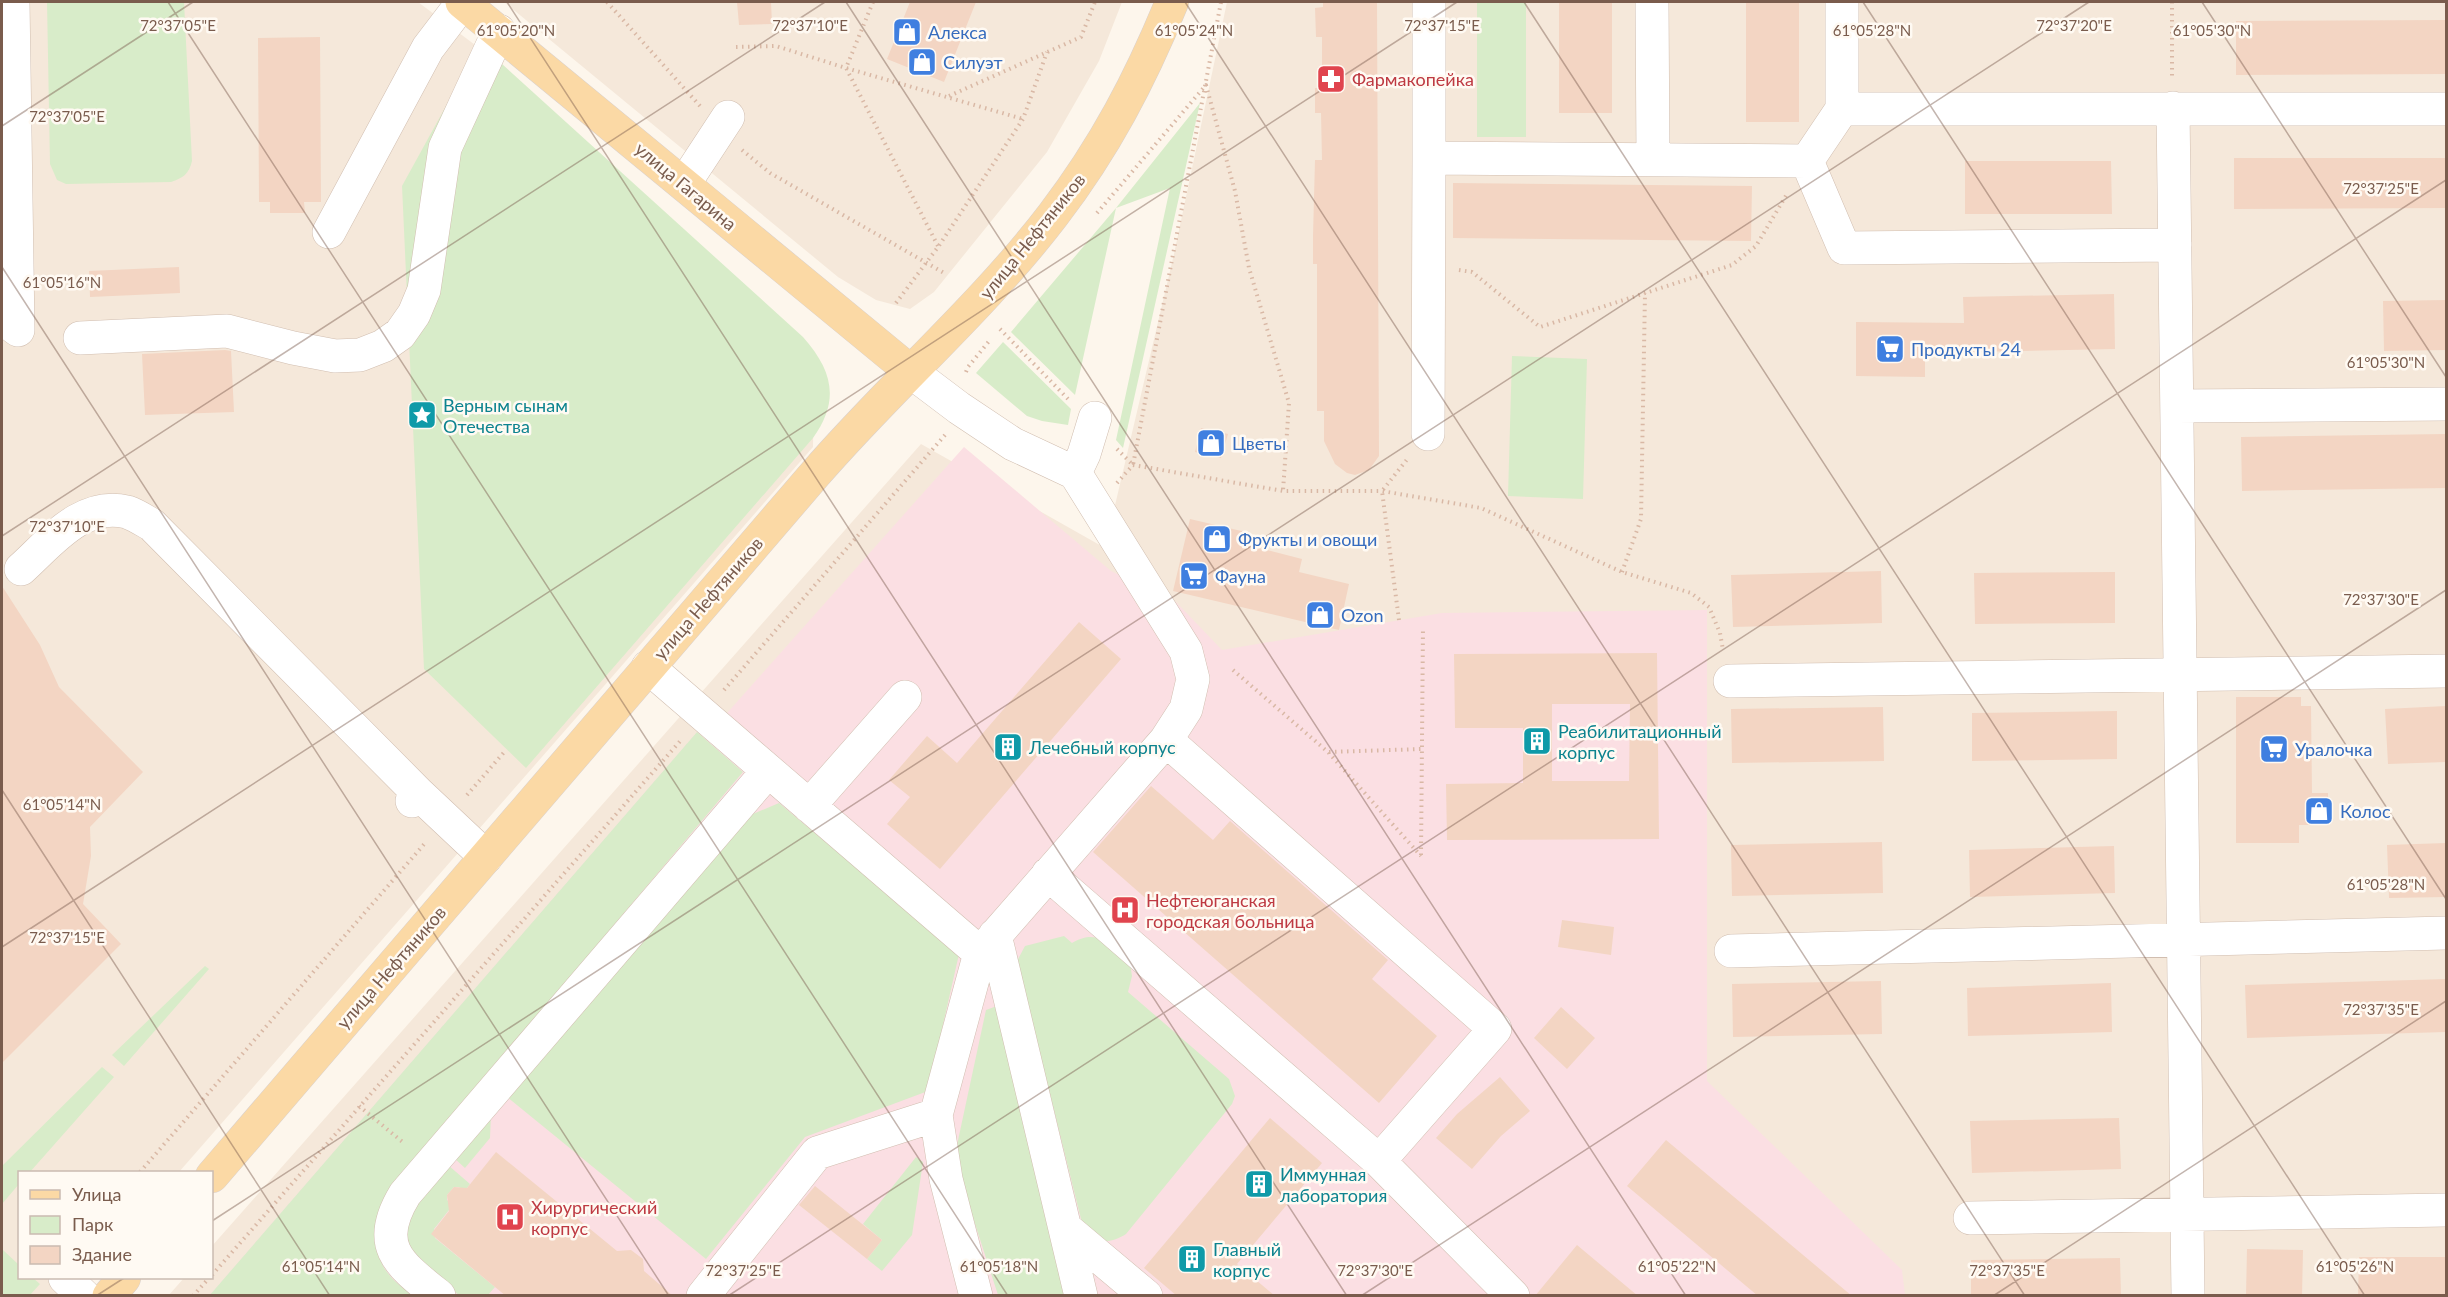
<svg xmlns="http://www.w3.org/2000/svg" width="2448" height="1297" font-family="Lato,sans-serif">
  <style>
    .residential { fill: #f5e8da }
    .medical { fill: #fbdfe3 }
    .green { fill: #d8ecc9 }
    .building { fill: #f3d5c3; fill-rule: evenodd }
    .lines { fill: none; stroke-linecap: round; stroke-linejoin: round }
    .minor-casing { stroke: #d1beb0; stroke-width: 34 }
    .major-casing { stroke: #dad1cd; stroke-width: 34 }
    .path { stroke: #d9b8a5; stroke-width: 4; stroke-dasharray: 1.5 4.5; stroke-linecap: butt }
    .minor { stroke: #fff; stroke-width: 33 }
    .major { stroke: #fbd9a5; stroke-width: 33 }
    .ticks { fill: none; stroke: #7a5c4d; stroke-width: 1.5; stroke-opacity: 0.45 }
    .labels { text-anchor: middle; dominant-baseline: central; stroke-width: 5; stroke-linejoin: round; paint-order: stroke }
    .shop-label { font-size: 18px; fill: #366cbe; stroke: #fffaf3; text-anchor: start }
    .health-label { font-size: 18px; fill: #be3a42; stroke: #fffaf3; text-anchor: start }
    .street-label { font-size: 18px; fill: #7a5c4d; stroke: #fffaf3 }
    .culture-label { font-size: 18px; fill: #0d838f; stroke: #fffaf3; text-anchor: start }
    .ticks-label { font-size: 15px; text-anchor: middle; fill: #7a5c4d; stroke: #fffaf3; stroke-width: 5; stroke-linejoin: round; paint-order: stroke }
  </style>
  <rect width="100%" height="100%" fill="#fdf6ec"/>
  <path class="residential" d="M2,2h416l85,64 311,315 -1,66 -634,725h-159v106h67l-15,17 -70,1z
    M504,2h618l-23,59 -52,91 -113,140 -24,17 -34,-9 -38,-23z
    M1227,2h1219v1293l-2278,1 16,-18h28v-32l709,-802 184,104 69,-294z"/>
  <path class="medical" d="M964,447l147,124 65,31 46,48 220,-37 265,-3v471l195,189 3,25 -1696,1 488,-564 7,7z"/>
  <path class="green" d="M47,2h137l8,159c-3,13 -9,17 -21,21l-105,2 -9,-4 -7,-16z
    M1477,2h49v135h-49z
    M480,44l323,293c30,34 37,63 10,101l-287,330 -102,-99 -22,-483z
    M1200,103l-77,345 -7,-8 54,-252 -54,20 -41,187 -64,-63 105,-124z
    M1003,342l68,67 -3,16 -26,-4 -15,-5 -51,-43z
    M1512,356l75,3 -4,140 -75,-3z
    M697,732l46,40 -357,423c-11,26 -16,59 5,82 6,7 15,13 23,18l-205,1z
    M779,803l180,151 -31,137 -123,46 -99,122 -200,-163 235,-277z
    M1064,936l8,7c27,-16 39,3 58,20l2,13 -4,16 101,87 6,17 -3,8 -106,130c-22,14 -34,6 -45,-15l-64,-258 8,-15z
    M205,966l4,3 -85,97 -12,-11z
    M997,1006l69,289h-68l-44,-136 32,-149z
    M102,1067l12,10 -84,95h-10l-1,12 -17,20v-38z
    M491,1114l-1,24 -25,30 -11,-10z
    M916,1157l7,5 -11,73 -30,36 -15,-12 15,-19 -19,-16z
    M448,1165l22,19 -6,8 -5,-5h-5l-7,8v5l6,5 -19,24 1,9 60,49 -7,8h-29l-33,-24 -21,-32 4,-27z
    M2,1249l17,16 1,13h13l7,6 -10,11h-28z"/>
  <path class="building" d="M737,2h34l1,22 -33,1z
    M910,2h66l-32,80 -57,-23z
    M1323,2h54l2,454 -10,14 -14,5 -8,-2 -12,-9 -11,-23v-30h-7v-147h-4v-28l2,-76h7l-1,-47h-6v-25h7v-51h-6l-1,-29 8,-1z
    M1559,2h53v111h-53z
    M1746,2h53v120h-53z
    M2446,20v54l-210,1v-54z
    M320,37l1,165h-17l1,11h-35v-11h-11l-1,-164z
    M2234,158h212v50l-212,1z
    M1965,161h146l1,53h-147z
    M1453,183l299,3 -1,55 -298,-3z
    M179,267l1,26 -90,4 -1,-26z
    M2114,294l1,55 -190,4v24l-69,-1v-54l108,1 -1,-26z
    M2446,300v50l-62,1 -1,-50z
    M225,350l6,1 3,61 -89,3 -3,-61z
    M1201,428l27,6 -7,24 -26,-6z
    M2446,434v54l-204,3 -1,-54z
    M1190,519l60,14 -3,12 55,14 -3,13 50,12 -10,46 -166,-39z
    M1881,571l1,52 -149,4 -2,-52z
    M2115,572v51l-140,1 -1,-51z
    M2,586l38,59 19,42 84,85 -53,55 1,29 -8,48 38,40 -119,119z
    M1079,622l42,37 -181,210 -53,-45 23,-27 -21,-17 38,-44 30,27z
    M1657,653l2,186 -212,1 -1,-56 77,-1v-55h-68l-1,-74zM1552,704h78l-1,77h-77z
    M2236,697h65v9h10l1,87h16v32h-29v18h-63z
    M2446,706v56l-58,2 -3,-55z
    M1883,707l1,54 -152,2 -1,-54z
    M2117,711v48l-145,2v-48z
    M1151,786l62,54 17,-19 158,139 -16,19 65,57 -58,67 -286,-251z
    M1882,842l1,51 -151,3 -1,-51z
    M2446,843v54l-57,1 -2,-53z
    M2114,846l1,47 -145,4 -1,-47z
    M1562,920l52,7 -3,28 -53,-8z
    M2446,979v53l-199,6 -2,-53z
    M1881,981l1,53 -149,3 -1,-53z
    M2111,983l1,49 -144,4 -1,-48z
    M1561,1007l34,31 -28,31 -33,-31z
    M1500,1077l30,34 -29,25 -29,33 -36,-31 21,-24z
    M1270,1118l52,45 -85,101 38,32h-98l-33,-28z
    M2119,1118l2,51 -149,4 -2,-52z
    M1666,1140l186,156h-94l-131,-110z
    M496,1152l121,99 14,-1 12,9 1,12 29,25h-167l-11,-9 -64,-53 18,-23 -2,-16 7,-8 13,1z
    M815,1186l67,54 -15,19 -68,-54z
    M1577,1245l61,51h-103z
    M2247,1249l56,1 -1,46h-56z
    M2359,1257h87v39h-88z
    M2120,1258l1,38h-150v-36z"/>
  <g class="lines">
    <g class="minor-casing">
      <path id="minor" d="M1429,2v156l378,3 35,-52v-107
        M1652,2l1,157
        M2173,108l15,1188
        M1842,109h604
        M1807,161l37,87 331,-3
        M684,184l44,-67
        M329,232l99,-184 35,-46
        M2,318l16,12 -5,-328
        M80,338l147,-7 66,17 42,8 25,-1 23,-9 17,-12 14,-20 10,-24 21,-142 54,-117
        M2177,406l269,-2
        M1428,434l1,-276
        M1075,473l9,-19 11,-36
        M21,569c30,-27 61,-68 106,-57 9,3 18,9 25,13l267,269
        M648,667l332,286 186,-213 20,-31 7,-30 -7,-28 -111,-178 -62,-29 -54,-36 -49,-37
        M1730,681l716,-10
        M412,801l7,-7 67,63
        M809,806l96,-109
        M1048,874l331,287 116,-132 -329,-289
        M995,935l86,361
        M1731,951l715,-18
        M936,1115l10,64 30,117
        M1379,1161l134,135
        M1970,1218l476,-8
        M1065,1228l81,68
        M65,1278l19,18
        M439,1296c-40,-32 -66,-50 -34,-102l363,-423
        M703,1296l114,-143 119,-38 44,-162"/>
    </g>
    <g class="major-casing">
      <path id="major" d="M462,2l448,369
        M212,1176c201,-234 402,-469 603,-702 77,-89 167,-166 238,-259 52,-68 87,-135 119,-213
        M109,1296l15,-18"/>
    </g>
    <path class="path" d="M607,2l93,104
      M873,2l-27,66 92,178
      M2172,2v77
      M736,47l40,-1 70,22 177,51
      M949,96l132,-59 14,-35
      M742,150l28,23 176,101
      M1097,213l109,-128 29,106 14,77 40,135 -6,88
      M1459,270l13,2 68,55 192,-62 24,-19 31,-52
      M896,303l42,-56 85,-128 24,-67
      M1000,329l70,72
      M966,372l2,-5 22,-27
      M1117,449l16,16 88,-463
      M1117,483l16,-18 150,26h99l99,17 141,64 69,21 18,14 11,26 3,17
      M1622,572l19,-53 4,-226
      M1399,620l-17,-129 27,-34
      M1233,670l95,82 93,104
      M724,690l221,-255
      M1329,752l93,-3
      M467,795l39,-45
      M1421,855l2,-228
      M359,1106l46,38
      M140,1172l286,-330
      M212,1275l470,-536
      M193,1296l16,-18"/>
    <use href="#minor" class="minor"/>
    <use href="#major" class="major"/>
  </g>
  <path class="ticks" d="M168,2l840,1294M507,2l840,1294M846,2l840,1294M1185,2l840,1294M1524,2l841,1294M1863,2l583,897M2202,2l244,375M2,126l191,-124M2,267l667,1029M2,536l823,-534M2,790l328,506M2,947l1455,-945M212,1221l1877,-1219M96,1296l28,-18M728,1296l1718,-1116M1361,1296l1085,-706M1993,1296l453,-295"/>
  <defs>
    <g id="shop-square" transform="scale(1.5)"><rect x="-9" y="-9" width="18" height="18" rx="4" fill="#3f7fe0" stroke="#fffaf3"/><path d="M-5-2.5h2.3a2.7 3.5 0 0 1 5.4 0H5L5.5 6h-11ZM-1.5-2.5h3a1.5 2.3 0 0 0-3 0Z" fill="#fff"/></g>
    <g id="pharmacy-square" transform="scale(1.5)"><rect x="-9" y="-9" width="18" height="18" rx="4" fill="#e0444e" stroke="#fffaf3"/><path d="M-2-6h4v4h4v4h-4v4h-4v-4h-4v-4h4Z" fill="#fff"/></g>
    <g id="supermarket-square" transform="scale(1.5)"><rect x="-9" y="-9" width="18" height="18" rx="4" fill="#3f7fe0" stroke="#fffaf3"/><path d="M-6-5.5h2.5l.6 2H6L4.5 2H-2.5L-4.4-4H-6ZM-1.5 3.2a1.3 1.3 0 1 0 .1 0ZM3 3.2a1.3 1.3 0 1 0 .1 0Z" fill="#fff"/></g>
    <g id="sight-square" transform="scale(1.5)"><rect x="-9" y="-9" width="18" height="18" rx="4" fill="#0f9aa8" stroke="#fffaf3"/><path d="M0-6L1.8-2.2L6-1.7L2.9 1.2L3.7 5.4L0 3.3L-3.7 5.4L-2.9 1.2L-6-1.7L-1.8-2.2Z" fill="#fff"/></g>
    <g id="building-square" transform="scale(1.5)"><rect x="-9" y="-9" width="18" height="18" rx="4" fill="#0f9aa8" stroke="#fffaf3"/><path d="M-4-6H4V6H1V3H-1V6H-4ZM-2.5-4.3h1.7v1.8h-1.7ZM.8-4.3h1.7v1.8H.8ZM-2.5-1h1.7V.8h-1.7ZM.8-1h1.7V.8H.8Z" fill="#fff"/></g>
    <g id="hospital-square" transform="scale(1.5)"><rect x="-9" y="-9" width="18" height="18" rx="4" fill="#e0444e" stroke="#fffaf3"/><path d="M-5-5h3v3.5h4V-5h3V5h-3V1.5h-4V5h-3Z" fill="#fff"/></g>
  </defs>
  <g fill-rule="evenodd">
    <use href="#shop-square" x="907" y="32"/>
    <use href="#shop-square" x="922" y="62"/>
    <use href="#pharmacy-square" x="1331" y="79"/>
    <use href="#supermarket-square" x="1890" y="349"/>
    <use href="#sight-square" x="422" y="415"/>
    <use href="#shop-square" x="1211" y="443"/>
    <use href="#shop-square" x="1217" y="539"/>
    <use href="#supermarket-square" x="1194" y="576"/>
    <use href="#shop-square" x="1320" y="615"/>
    <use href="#building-square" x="1537" y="741"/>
    <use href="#building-square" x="1008" y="747"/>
    <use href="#supermarket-square" x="2274" y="749"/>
    <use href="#shop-square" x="2319" y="811"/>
    <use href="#hospital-square" x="1125" y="910"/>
    <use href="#building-square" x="1259" y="1184"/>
    <use href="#hospital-square" x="510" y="1217"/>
    <use href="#building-square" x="1192" y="1259"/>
  </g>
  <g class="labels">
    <g class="shop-label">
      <text x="928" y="32">Алекса</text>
      <text x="943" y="62">Силуэт</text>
      <text x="1911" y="349">Продукты 24</text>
      <text x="1232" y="443">Цветы</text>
      <text x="1238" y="539">Фрукты и овощи</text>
      <text x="1215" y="576">Фауна</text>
      <text x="1341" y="615">Ozon</text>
      <text x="2295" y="749">Уралочка</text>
      <text x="2340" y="811">Колос</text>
    </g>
    <g class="health-label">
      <text x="1352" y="79">Фармакопейка</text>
      <text x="1146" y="900">Нефтеюганская<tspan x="1146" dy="21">городская больница</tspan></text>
      <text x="531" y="1207">Хирургический<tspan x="531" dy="21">корпус</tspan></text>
    </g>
    <g class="street-label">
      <text transform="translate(686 186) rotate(40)">улица Гагарина</text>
      <text transform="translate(1032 236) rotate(-51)">улица Нефтяников</text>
      <text transform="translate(708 598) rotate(-49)">улица Нефтяников</text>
      <text transform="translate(391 967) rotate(-49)">улица Нефтяников</text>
    </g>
    <g class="culture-label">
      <text x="443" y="405">Верным сынам<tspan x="443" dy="21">Отечества</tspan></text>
      <text x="1558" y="731">Реабилитационный<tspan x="1558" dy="21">корпус</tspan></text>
      <text x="1029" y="747">Лечебный корпус</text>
      <text x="1280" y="1174">Иммунная<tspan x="1280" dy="21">лаборатория</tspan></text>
      <text x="1213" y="1249">Главный<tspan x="1213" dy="21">корпус</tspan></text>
    </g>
  </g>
  <g class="ticks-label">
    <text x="178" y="31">72°37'05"E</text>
    <text x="810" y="31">72°37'10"E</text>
    <text x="2074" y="31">72°37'20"E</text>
    <text x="1442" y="31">72°37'15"E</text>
    <text x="516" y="36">61°05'20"N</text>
    <text x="1194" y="36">61°05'24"N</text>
    <text x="1872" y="36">61°05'28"N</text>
    <text x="2212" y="36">61°05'30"N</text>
    <text x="67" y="122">72°37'05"E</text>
    <text x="2381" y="194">72°37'25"E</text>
    <text x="62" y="288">61°05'16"N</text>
    <text x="2386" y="368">61°05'30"N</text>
    <text x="67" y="532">72°37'10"E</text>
    <text x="2381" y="605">72°37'30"E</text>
    <text x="62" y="810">61°05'14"N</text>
    <text x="2386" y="890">61°05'28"N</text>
    <text x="67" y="943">72°37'15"E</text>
    <text x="2381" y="1015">72°37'35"E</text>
    <text x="321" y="1272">61°05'14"N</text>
    <text x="999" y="1272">61°05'18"N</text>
    <text x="1677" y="1272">61°05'22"N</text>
    <text x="2355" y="1272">61°05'26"N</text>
    <text x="743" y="1276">72°37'25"E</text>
    <text x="1375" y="1276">72°37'30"E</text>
    <text x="2007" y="1276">72°37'35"E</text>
  </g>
  <rect width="2448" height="1297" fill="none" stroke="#7a5c4d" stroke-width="6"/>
  <rect x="18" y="1171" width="195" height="108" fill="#fffaf3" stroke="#cabbb1" stroke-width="1.5"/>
  <rect x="30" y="1190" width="30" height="9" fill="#fbd9a5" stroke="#cabbb1" stroke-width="1.5"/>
  <text x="72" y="1201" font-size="18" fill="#7a5c4d">Улица</text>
  <rect x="30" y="1216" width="30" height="18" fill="#d8ecc9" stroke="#cabbb1" stroke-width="1.5"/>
  <text x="72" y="1231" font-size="18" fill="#7a5c4d">Парк</text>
  <rect x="30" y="1246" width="30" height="18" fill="#f3d5c3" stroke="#cabbb1" stroke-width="1.5"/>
  <text x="72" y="1261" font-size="18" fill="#7a5c4d">Здание</text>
</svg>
